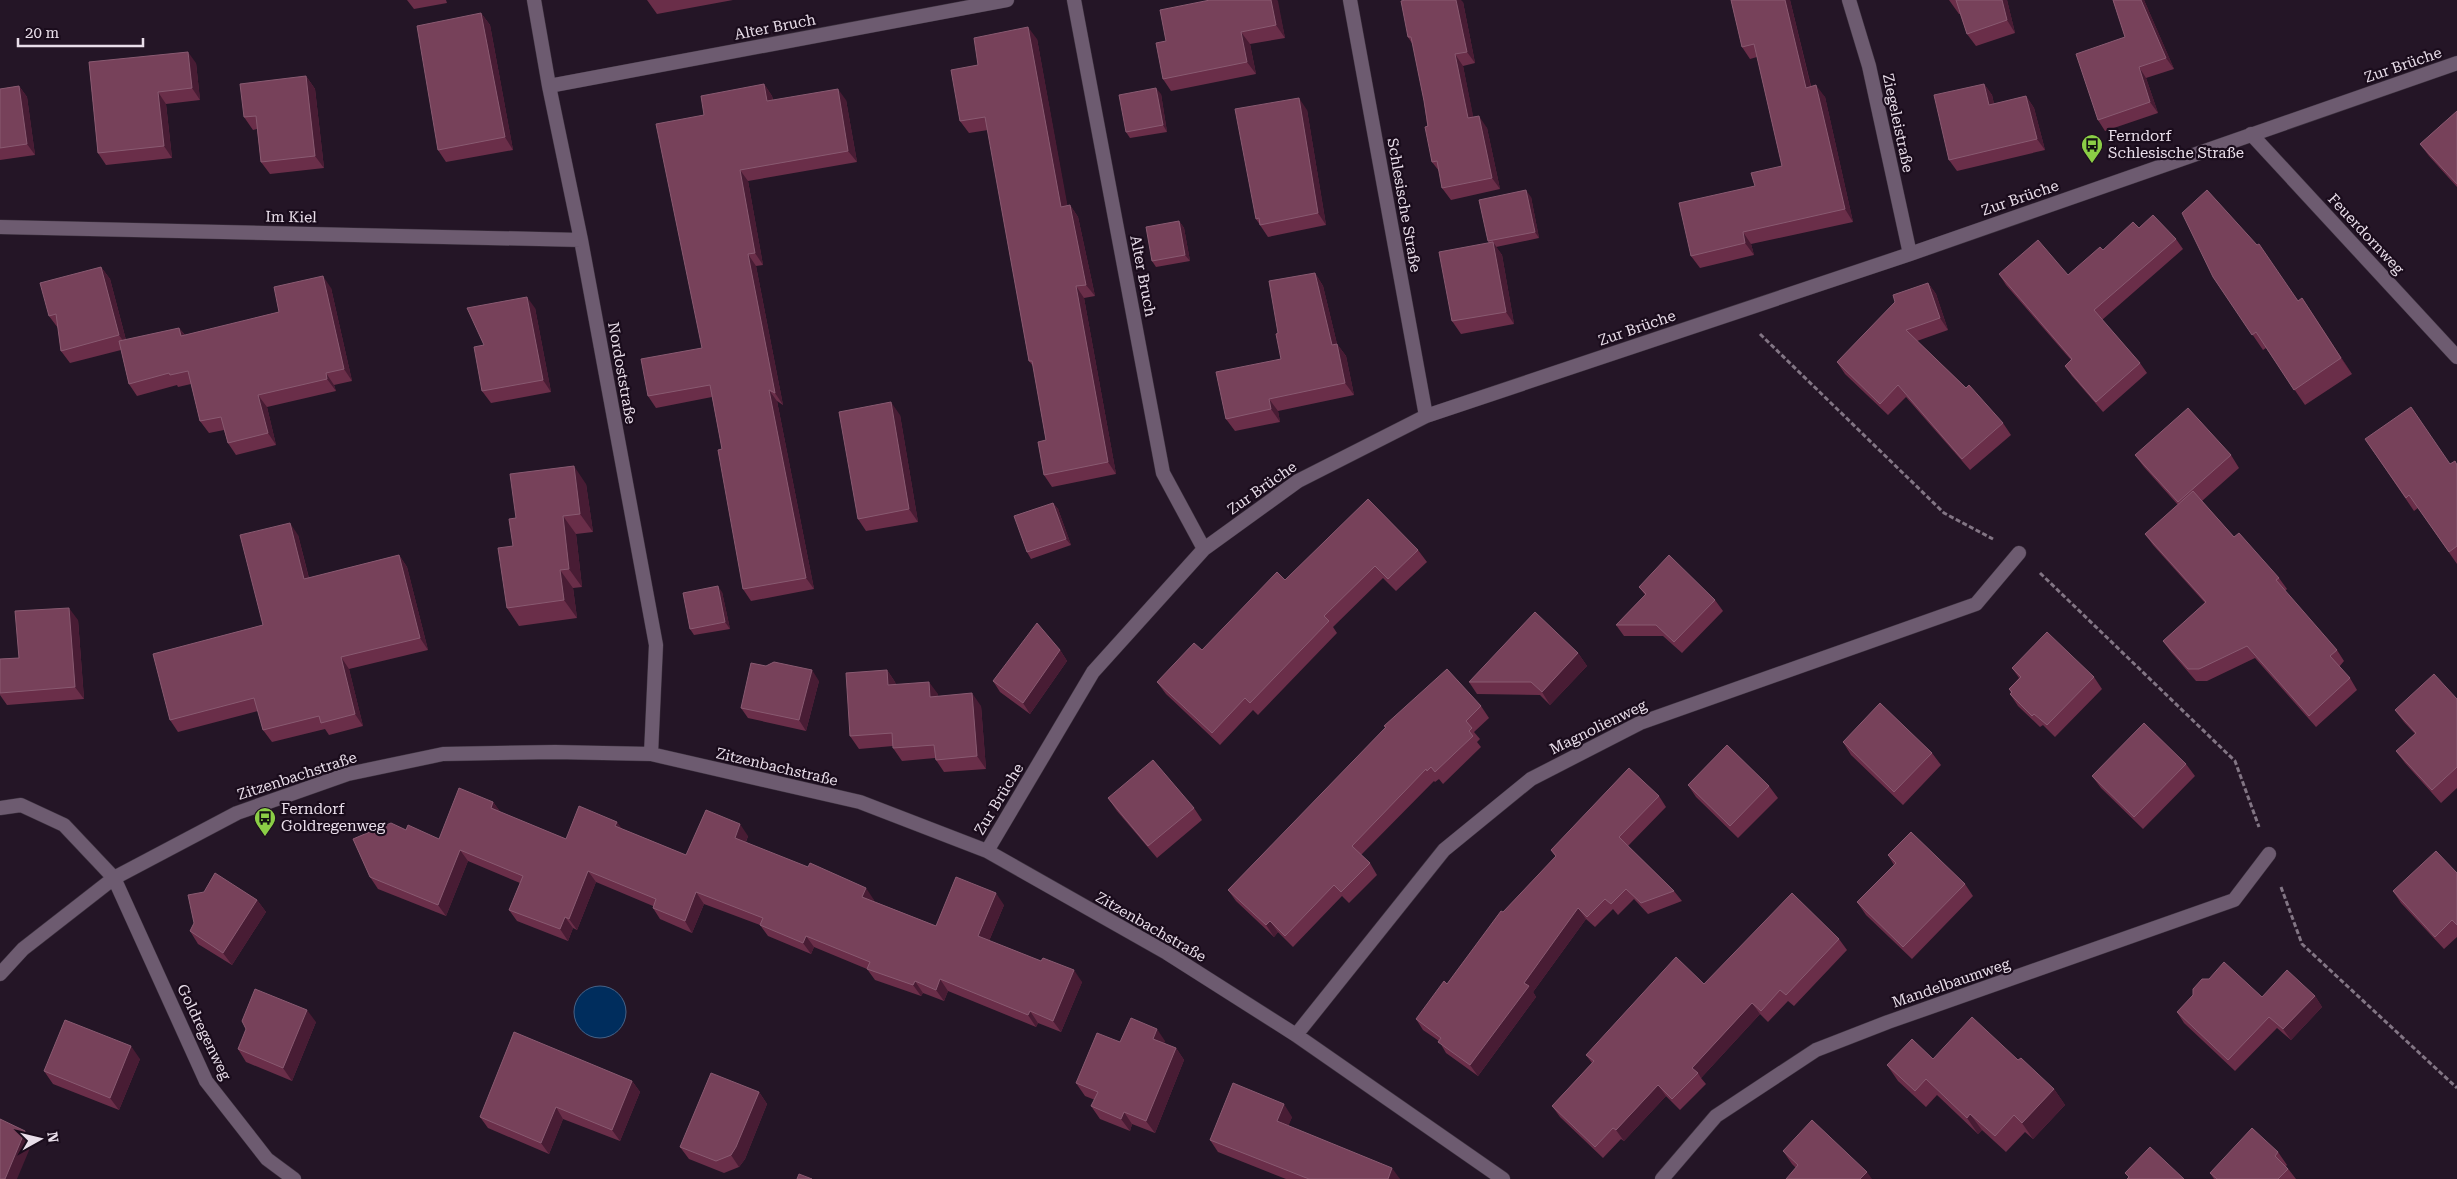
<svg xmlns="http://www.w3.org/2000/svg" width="2457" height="1179" font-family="'Roboto Serif',serif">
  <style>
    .water { fill: #002d5d; stroke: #466287 }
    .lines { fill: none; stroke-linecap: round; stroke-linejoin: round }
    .minor-casing { stroke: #3d323f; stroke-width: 15 }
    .path { stroke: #827584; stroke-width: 3; stroke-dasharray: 5 2.5; stroke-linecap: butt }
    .minor { stroke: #6d5b70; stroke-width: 14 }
    .wall { fill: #6a2e49 }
    .shaded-wall { fill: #481c34 }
    .building { fill: #77415a; stroke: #895a71 }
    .labels { text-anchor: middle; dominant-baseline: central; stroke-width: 4.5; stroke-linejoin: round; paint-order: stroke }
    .street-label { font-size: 15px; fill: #e9deea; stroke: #1a0c1c }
    .poi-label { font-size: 15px; fill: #e9deea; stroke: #1a0c1c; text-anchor: start }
  </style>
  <rect width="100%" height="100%" fill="#241526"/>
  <path class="water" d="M574 1012a26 26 0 1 1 52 0a26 26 0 1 1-52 0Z"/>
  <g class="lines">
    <g class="minor-casing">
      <path id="minor" d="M534,0l15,86 32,154 75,405 -5,109
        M1074,0l89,473 41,76
        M1350,0l76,416
        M1849,0l20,66 41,188
        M549,86l458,-86
        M2251,134l206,223
        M0,227l581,13
        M0,808l21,-3 43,20 50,53 92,203 61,78 27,20
        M987,851l106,-179 111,-123 94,-68 128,-65 484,-162 547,-191
        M0,974l23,-25 91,-71 123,-65 111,-39 95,-20 112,-2 96,2 209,48 127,49 180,102 129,82 207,144
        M1296,1035l148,-185 87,-71 109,-56 336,-119 43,-51
        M1662,1179l54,-63 100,-66 72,-28 346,-122 35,-46"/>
    </g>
    <path class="path" d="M1760,334l184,179 49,26
      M2040,573l195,188 24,66
      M2281,887l21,57 155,144"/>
    <use href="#minor" class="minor"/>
  </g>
  <path class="wall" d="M407,0h39l1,3 -33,6z
    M647,0h86l-76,14z
    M1210,0h67l8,38 -35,6 6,30 -85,17 -8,-12 3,-38z
    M1731,0h59l21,86 14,11 28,125 -102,22 3,11 -54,13 -9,-12 64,-70 27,-20 -25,-109 -7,2 -8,-12z
    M1949,0h58l8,33 -39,13 -9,-12 -7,-20h-1z
    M2113,0h31l30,69 -28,9 12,35 -53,18 -7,-11 27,-83z
    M1463,2l12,61 -12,3 10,51 14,11 13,61 -49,11 -9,-12 -3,-17 -7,-9 -8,-61 -11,-56 -5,-8z
    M481,13l9,12 23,125 -67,12 -8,-12z
    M1037,39l30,167 3,-1 8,12 17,79 -11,2 32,176 -64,13 -8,-12 2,-35 -13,-74 -4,-5 -41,-231 -19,3 -9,-12 18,-56z
    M89,62l107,1 4,37 -34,4 6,54 -66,7 -8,-12z
    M306,76l9,13 9,79 -54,6 -9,-12 -4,-33 -4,1 -9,-13z
    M764,84l8,12 1,4h73l11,62 -109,19 15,84 -7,1 27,139 -6,-4 37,188 -63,12 -8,-12 -21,-140 -10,-52 -56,11 -8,-12 54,-48 2,-233z
    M1984,84l8,11 2,9 32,-8 8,12 11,42 -88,21 -8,-11z
    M19,86l8,11 8,58 -35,5v-71z
    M1161,94l6,38 -37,6 -4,-6z
    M1307,110l19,115 -58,12 -12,-18z
    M2457,111v76l-28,-31 -9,-12z
    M1531,197l8,41 -43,9 6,8 12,69 -53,10 -9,-13 37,-78 -1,-2z
    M1179,221l5,7 6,33 -34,6 -4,-6z
    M2139,228l37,11 7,10 -81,71 38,43 7,10 -44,39 -31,-36 -7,-10 6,-6 -65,-75 -7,-11 69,1 35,-25z
    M101,267l9,12 16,61 53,-12 6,7 94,-23 52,-24 21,93 -18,4 2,6 -69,16 9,38 -40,10 -8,-12 -4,-13 -15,3 -9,-12 -9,-37 -13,3 -1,-2 -40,11 -8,-12 -8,-34 -51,13 -9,-12 -3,-23 -9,-12z
    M1315,273l8,13 14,58 9,12 8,39 -76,16 2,11 -45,9 -9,-12 55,-60 -3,-26z
    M2213,277l85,24 4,-3 50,76 -47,31 -39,-57 -3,2z
    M1928,283l8,11 12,36 -31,11 86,82 8,12 -41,35 -64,-73 -18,18 -43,-41 -8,-12z
    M535,308l16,84 -60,11 -9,-12 2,-46z
    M900,415l18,107 -52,9 -8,-12z
    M2365,439l85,25 7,1v99l-39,-56 -4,3z
    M2135,455h96l8,13 -37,33 32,36 45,41 8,11 -2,2 52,59 7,11 -5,6 11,11 7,12 -41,37 -61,-69 -48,23h-11l-25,-29 -8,-11 42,-38 -52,-58 -8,-11 33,-29 -34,-38z
    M586,484l7,48 -17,2 6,53 -9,1 4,30 -58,8 -12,-18 9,-90z
    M1053,503l5,6 13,36 -40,14 -4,-7z
    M298,535l11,43 90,-23 8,12 21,83 -79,19 14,57 -34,9 -4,-6 -53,13 -9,-12 -5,-19 -80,21 -8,-12 93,-95z
    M1418,550l9,12 -31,29 -13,-13 -50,49 4,6 -79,82 -5,-5 -33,35 -54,-51 -9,-12 45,-32 83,-70z
    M1639,587l76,13 8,11 -41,42 -19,-17h-39l-8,-11 29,-30z
    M722,592l8,37 -36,6 -4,-6z
    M78,620l6,79 -77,6 -7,-10v-36l19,-1z
    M1060,650l7,11 -37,53 -30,-22 -7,-11z
    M1578,653l9,13 -37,39 -10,-10 -63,-1 -8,-12z
    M2012,668l82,9 8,12 -47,48 -12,-12 -3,2 -22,-21 -8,-12 1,-1 -2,-4 10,-11z
    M887,670l8,12 1,3 42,9v2l43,10 5,63 -42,3 -8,-12 -1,-2 -33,3 -9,-13v-2l-34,3 -9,-13z
    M819,681l-13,50 -58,-13 -7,-10z
    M2457,699v89l-16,15 -36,-40 -9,-12 19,-17 -11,-12 -9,-12z
    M1481,706l8,12 -15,14 6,7 -3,3 4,5 -38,37 -4,-5 -4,3 -1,-1 -73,74 9,8 7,12 -28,28 -7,-7 -49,51 -15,-15 -4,5 -38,-36 -8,-11z
    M1843,742l89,11 9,12 -38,40 -52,-50z
    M2186,764l9,12 -52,53 -42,-41 -9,-12z
    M1688,785l81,1 9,12 -40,40 -42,-41z
    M1659,796l7,11 -38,39 46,45 8,10 -34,13 -14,-15 -16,16 -5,-6 -18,18 -9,-8 -53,73 3,5 -58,79 -32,-23 -7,-12 -16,-11 -7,-11 31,-35 56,-72 53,-55 -5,-7z
    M1108,798l86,10 8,12 -45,38 -40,-47z
    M493,802l8,11 65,26 56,-10 64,26 62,-19 -2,6 128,58 -1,1 63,25 68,-21 -15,36 93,41 -21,50 -23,-9 -2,4 -88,-36 -4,10 -21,-8 -2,3 -46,-16 -8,-11 -53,-22 -3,7 -43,-18 -8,-11 -56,-21 -12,29 -32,-14 -7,-11v-2l-57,-24 -19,48 -4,-2 -5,13 -51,-20 -8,-11 11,-27 -52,-22 -22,55 -68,-27 -8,-12 36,-47 33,9z
    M1888,855l77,29 8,12 -61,63 -46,-44 -9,-13 37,-37z
    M2457,873v64l-13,12 -43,-46 -8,-12z
    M257,900l9,12 -34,53 -34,-21 -8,-13z
    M1839,939l8,11 -53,56 -6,-5 -20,21 -8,-8 -59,64 5,6 -26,26 -14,-14 -42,45 -3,-2 -18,19 -43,-41 -8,-11 40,-43 -6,-8 118,-71z
    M2315,996l7,11 -31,33 -14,-12 -42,43 -51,-48 -7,-11 85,-15z
    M316,1022l-24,59 -46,-19 -8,-13z
    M1165,1041l-1,2 12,5 8,12 -29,73 -23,-9 -2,7 -30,-12 -9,-13 4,-6 -10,-4 -9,-13 44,-41z
    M140,1059l-21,51 -66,-26 -9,-13z
    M1933,1059l85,1 36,29 11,16 -32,34 -8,-7 -19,20 -24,-22 -4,4 -41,-39 -11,12 -28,-26 -11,-16z
    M632,1081l8,11 -20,49 -57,-22 -14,35 -61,-26 -8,-11z
    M759,1092l8,12 -22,55 -6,8 -15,6 -35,-14 -9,-12z
    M1292,1117l-4,9 112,53h-114l-68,-27 -8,-12z
    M1783,1151l84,21 -71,-4 -4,-4z
    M2278,1152l9,13 -1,1 10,13h-82l-4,-6z"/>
  <path class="shaded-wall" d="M1271,0h6l1,1 7,37 -9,-13z
    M1456,0h5l2,2 12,61 -8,-11z
    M1785,0h5l24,100 -8,-12z
    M2002,0h5l8,33 -8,-13z
    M2141,0h3l30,69 -8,-11z
    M481,13l9,12 23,125 -8,-13z
    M1028,27l9,12 33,180 -9,-12z
    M1241,32l9,12 6,30 -9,-12z
    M188,52l8,11 4,37 -8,-12z
    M1455,54l8,12 13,64 -8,-12z
    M2139,67l7,11 12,35 -8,-11z
    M306,76l9,13 9,79 -9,-12z
    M764,84l8,12 3,17 -8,-12z
    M1984,84l8,11 5,22 -8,-12z
    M1816,85l9,12 28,125 -8,-13z
    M19,86l8,11 8,58 -8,-11z
    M1156,88l5,6 6,38 -4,-7z
    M838,89l8,11 11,62 -9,-11z
    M158,92l8,12 6,54 -8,-12z
    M2026,96l8,12 11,42 -8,-11z
    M1299,98l8,12 19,115 -8,-12z
    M1479,116l8,12 13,61 -8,-11z
    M740,170l8,11 15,84 -8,-12z
    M1526,190l5,7 8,41 -4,-6z
    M1070,205l8,12 17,79 -9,-11z
    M1179,221l5,7 6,33 -5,-6z
    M1743,232l8,12 3,11 -9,-12z
    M1493,242l9,13 12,69 -8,-12z
    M748,254l8,12 27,139 -8,-12z
    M101,267l9,12 18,69 -9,-13z
    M1315,273l8,13 14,58 9,12 8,39 -9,-12 -13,-38z
    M323,276l8,12 21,93 -8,-12z
    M1928,283l8,11 12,36 -8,-12z
    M1076,286l8,12 32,176 -8,-12z
    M527,297l8,11 16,84 -8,-12z
    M2302,298l11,16 39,60 -11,-16z
    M179,328l9,11 -7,-3z
    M326,373l8,12 2,6 -9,-12z
    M769,390l8,11 37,188 -8,-11z
    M258,395l9,12 9,38 -8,-12z
    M1269,399l9,12 2,11 -9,-13z
    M891,402l9,13 18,107 -9,-13z
    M574,466l12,18 7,48 -13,-18z
    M1053,503l5,6 13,36 -5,-6z
    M563,516l13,18 6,53 -13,-18z
    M290,523l8,12 14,56 -8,-12z
    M399,555l8,12 21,83 -8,-12z
    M560,570l13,18 4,30 -13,-18z
    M718,586l4,6 8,37 -5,-7z
    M69,608l9,12 6,79 -9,-12z
    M1060,650l7,11 -37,53 -7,-11z
    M1578,653l9,13 -37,39 -8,-13z
    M341,657l8,12 14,57 -8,-12z
    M812,670l7,11 -13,50 -7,-11z
    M887,670l8,12 2,16 -9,-13z
    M929,682l9,12 1,16 -9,-13z
    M972,693l9,13 5,63 -9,-13z
    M493,802l8,11 -10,-5z
    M617,822l8,11 -10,-7z
    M740,824l8,12 -5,13 -8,-11z
    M460,850l8,11 -22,55 -8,-11z
    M588,871l8,11 -19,48 -8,-11z
    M866,888l8,12 -4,8 -8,-11z
    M696,892l8,12 -12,29 -7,-12z
    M996,893l8,12 -18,43 -8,-12z
    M257,900l9,12 -34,53 -9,-12z
    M1578,908l8,11 -53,73 3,5 -58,79 -8,-11 54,-82z
    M565,917l8,11 -5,13 -8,-12z
    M1270,921l8,11 -4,5 -8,-12z
    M806,936l8,11 -3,7 -8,-11z
    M1074,970l8,12 -21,50 -8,-11z
    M940,979l8,12 -4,10 -8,-11z
    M915,981l8,12 -2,3 -8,-11z
    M2315,996l7,11 -31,33 -8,-11z
    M1752,1003l8,11 -59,64 -3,-5 -6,-5z
    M307,1010l9,12 -24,59 -9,-13z
    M1030,1011l8,12 -2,4 -8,-12z
    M1157,1029l8,12 -4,10 -8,-12z
    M131,1046l9,13 -21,51 -9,-12z
    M1176,1048l8,12 -29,73 -9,-12z
    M632,1081l8,11 -20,49 -8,-11z
    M1658,1085l8,11 -42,45 -8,-11z
    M2054,1089l11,16 -32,34 -11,-16z
    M759,1092l8,12 -22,55 -6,8 -8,-12z
    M1284,1104l8,13 -7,17 -8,-13z
    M556,1107l7,12 -14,35 -8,-11z
    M1124,1112l8,12 -2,7 -9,-12z
    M1970,1114l12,16 -4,4 -11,-16z
    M25,1131l8,10 -16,38h-12z
    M1392,1168l8,11h-12z
    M1867,1172l5,7h-12z"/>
  <path class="building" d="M1210,0h61l5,25 -35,7 6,30 -84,17 -7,-36 10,-2 -6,-31z
    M1405,0h51l11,52 -12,2 13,64 11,-2 13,62 -50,10 -5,-27 -5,1 -7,-35 3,-1 -4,-25 -13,-64h-3l-7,-36z
    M1731,0h54l21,88 10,-3 29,124 -102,23 2,11 -54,13 -12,-53 76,-17 -4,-13 31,-7 -28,-122 -12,3z
    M1956,0h46l5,20 -40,14z
    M2113,0h28l25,58 -27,9 11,35 -52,18 -22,-66 49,-17z
    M481,13l24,124 -67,13 -21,-124z
    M1028,27l33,180 9,-2 16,80 -10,1 32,176 -64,13 -6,-33 8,-2 -14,-79h-3l-44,-244 -25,4 -9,-51 27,-5 -4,-27z
    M188,52l4,36 -34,4 6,54 -66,7 -9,-91z
    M306,76l9,80 -54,6 -5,-46 -12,1 -4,-33z
    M764,84l3,17 71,-12 10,62 -108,19 15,83 -7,1 27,139 -6,-3 37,188 -63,11 -25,-139 4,-1 -12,-64 -62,11 -7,-37 61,-11 -46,-224 48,-9 -3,-19z
    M1984,84l5,21 37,-9 11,43 -88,21 -15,-65z
    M19,86l8,58 -27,4v-59z
    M1156,88l7,37 -37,7 -7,-37z
    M1299,98l19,115 -58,12 -1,-7 -3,1 -21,-110z
    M2457,111v73l-37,-40z
    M1526,190l9,42 -47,9 -9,-41z
    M2207,190l50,55 2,-1 39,57 4,-3 39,60 -47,32 -38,-58 -4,3 -39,-58 -31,-64z
    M2153,215l23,24 -82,71 46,53 -44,39 -31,-36 7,-7 -73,-85 39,-34 30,35 32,-28 3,3 30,-28 6,6z
    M1179,221l6,34 -33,6 -6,-34z
    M1493,242l13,70 -54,9 -13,-69z
    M101,267l18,68 -58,16 -5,-37 -7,2 -9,-33z
    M1315,273l17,72 5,-1 8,39 -76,16 2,10 -45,10 -10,-47 65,-13 -5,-25 2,-1 -9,-52z
    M323,276l21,93 -18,4 1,6 -69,16 10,38 -40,10 -7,-26 -21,4 -12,-50 -18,4 -1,-2 -40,11 -10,-43 60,-13 2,8 98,-24 -5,-25z
    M1928,283l12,35 -34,12 60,58 3,-3 34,38 -41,36 -64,-74 -18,19 -43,-42 58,-60 -2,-7z
    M527,297l16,83 -61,11 -8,-44 10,-2 -17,-37z
    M891,402l18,107 -51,10 -19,-107z
    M2411,407l39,57 5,-3 2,4v81l-8,6 -40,-57 -3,3 -41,-59z
    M2188,408l43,47 -53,47 -43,-47z
    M574,466l6,48 -17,2 6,53 -9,1 4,30 -57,8 -9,-60 15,-2 -4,-27 7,-1 -6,-44z
    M2193,491l41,46 5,-4 40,45 -3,2 61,70 -7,6 20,22 -41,38 -62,-70 -48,23h-11l-25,-28 43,-39 -61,-68z
    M1368,499l50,51 -30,29 -13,-13 -51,50 5,5 -79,82 -5,-5 -33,35 -55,-51 37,-39 8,7 75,-78 8,8z
    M1053,503l13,36 -39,13 -13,-36z
    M290,523l14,56 95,-24 21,83 -79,19 14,57 -34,9 -2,-7 -56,14 -9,-32 -84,22 -17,-66 110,-29 -23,-90z
    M1669,555l46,45 -41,42 -18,-17h-40l30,-31 -7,-7z
    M718,586l7,36 -35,7 -7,-36z
    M69,608l6,79 -75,6v-34l19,-1 -4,-47z
    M1535,612l43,41 -36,39 -11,-10h-62z
    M1037,623l23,27 -37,53 -30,-22z
    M2047,632l47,45 -47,48 -13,-11 -2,2 -22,-22 2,-2 -3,-3 12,-12 -9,-9z
    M774,662l38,8 -13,50 -58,-12 10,-45 15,3z
    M1447,669l34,37 -15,15 6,7 -3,3 4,5 -38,36 -4,-5 -4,4 -1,-2 -74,77 18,17 -29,29 -7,-7 -49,51 -15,-15 -4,4 -38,-35 158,-163 -2,-1z
    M887,670l1,15 41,-3 1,15 42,-4 5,63 -41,4 -2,-15 -41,3 -1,-15 -42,3 -4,-63z
    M2434,674l23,25v68l-25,23 -36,-39 20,-18 -21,-23z
    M1880,703l52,50 -38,39 -51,-50z
    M2144,723l42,41 -52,53 -42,-41z
    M1727,745l42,41 -39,40 -42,-41z
    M1153,760l41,48 -46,38 -40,-48z
    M1629,768l30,28 -40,41 55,54 -33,12 -15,-14 -15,15 -6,-5 -18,18 -9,-9 -54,75 5,3 -59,79 -32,-23 3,-4 -25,-19 28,-38 3,3 54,-73 2,1 53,-56 -5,-6z
    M459,788l34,14 -2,6 75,31 13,-33 38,16 -2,4 71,29 20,-45 34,14 -5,14 73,29 2,-4 56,25 -4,9 74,29 20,-49 40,16 -18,43 63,25 2,-3 31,12 -21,51 -23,-10 -2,4 -88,-36 -4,11 -21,-9 -2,4 -46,-16 3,-7 -64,-26 -3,7 -43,-18 3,-7 -67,-26 -11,29 -32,-13 3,-9 -68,-28 -19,48 -4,-2 -5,12 -51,-19 14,-34 -63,-26 -22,55 -68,-28 -17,-38 38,-16 15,7 2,-5 31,14z
    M1911,832l54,52 -62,63 -46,-45 39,-39 -8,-8z
    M2436,851l21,22v52l-5,-5 -17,17 -42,-46z
    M215,873l42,27 -34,53 -33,-22 4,-8 -6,-28 16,-3z
    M1792,893l47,46 -53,56 -6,-5 -19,21 -9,-8 -60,65 6,5 -26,26 -14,-14 -42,45 -3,-2 -18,19 -43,-41 42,-45 -8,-6 90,-98 28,27z
    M2224,962l38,35 25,-27 28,26 -32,33 -14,-12 -41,43 -51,-48 16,-17v-6l9,-10h7z
    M255,989l52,21 -24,58 -45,-19 8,-20 -4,-8z
    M1972,1017l46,43 3,-2 33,31 -32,34 -8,-8 -19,21 -25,-22 -3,4 -41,-39 -11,12 -28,-26 25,-26 21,20z
    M1131,1018l26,11 -4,10 23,9 -30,73 -22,-9 -3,7 -30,-13 7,-14 -22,-9 21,-50 23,9z
    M65,1020l66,26 -21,52 -66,-27z
    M514,1032l118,49 -20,49 -56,-23 -15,36 -61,-26z
    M711,1073l48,19 -23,55 -5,8 -15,6 -36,-14z
    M1233,1083l51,21 -7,17 115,47 -4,11h-79l-99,-39z
    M0,1119l25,12 -20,48h-5z
    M1812,1120l55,52 -7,7h-74l12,-14 -15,-14z
    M2252,1128l26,24 -3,4 13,13 -10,10h-61l-7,-6z
    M2150,1147l34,32h-57l2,-2 -4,-4z
    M799,1174l13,5h-15z"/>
  <defs>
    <g id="bus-pin" transform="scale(1.125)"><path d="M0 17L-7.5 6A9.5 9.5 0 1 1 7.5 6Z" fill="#8bce46" stroke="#1a0c1c"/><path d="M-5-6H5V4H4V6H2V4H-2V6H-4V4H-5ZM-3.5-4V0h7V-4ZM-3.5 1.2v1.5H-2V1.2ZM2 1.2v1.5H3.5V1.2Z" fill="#111"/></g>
  </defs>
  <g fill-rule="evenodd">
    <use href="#bus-pin" x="2092" y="145"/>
    <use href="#bus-pin" x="265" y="818"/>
  </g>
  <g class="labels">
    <g class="street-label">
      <text transform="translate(775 27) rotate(-11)">Alter Bruch</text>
      <text transform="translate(2403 65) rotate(-19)">Zur Brüche</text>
      <text transform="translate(1898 123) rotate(78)">Ziegeleistraße</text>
      <text transform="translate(2020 198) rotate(-19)">Zur Brüche</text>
      <text transform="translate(1404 205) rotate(80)">Schlesische Straße</text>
      <text transform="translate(291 217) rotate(1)">Im Kiel</text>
      <text transform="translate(2366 234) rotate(47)">Feuerdornweg</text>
      <text transform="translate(1143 276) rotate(79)">Alter Bruch</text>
      <text transform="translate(1637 328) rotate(-19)">Zur Brüche</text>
      <text transform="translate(622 373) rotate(80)">Nordoststraße</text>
      <text transform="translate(1262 488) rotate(-35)">Zur Brüche</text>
      <text transform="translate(1598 727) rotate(-26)">Magnolienweg</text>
      <text transform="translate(777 767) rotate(13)">Zitzenbachstraße</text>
      <text transform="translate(297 776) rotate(-18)">Zitzenbachstraße</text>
      <text transform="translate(999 799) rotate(-59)">Zur Brüche</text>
      <text transform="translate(1151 927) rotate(30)">Zitzenbachstraße</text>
      <text transform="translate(1951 983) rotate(-19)">Mandelbaumweg</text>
      <text transform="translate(204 1032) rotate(64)">Goldregenweg</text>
    </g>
    <g class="poi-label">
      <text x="2108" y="136">Ferndorf<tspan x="2108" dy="17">Schlesische Straße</tspan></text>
      <text x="281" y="809">Ferndorf<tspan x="281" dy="17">Goldregenweg</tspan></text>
    </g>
  </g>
  <g transform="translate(40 1139) rotate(82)" stroke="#1a0c1c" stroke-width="4" paint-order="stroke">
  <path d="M0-4L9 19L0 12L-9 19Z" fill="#e9deea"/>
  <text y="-8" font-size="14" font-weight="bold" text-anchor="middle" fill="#e9deea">N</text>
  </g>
  <path d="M18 38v8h125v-8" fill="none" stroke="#e9deea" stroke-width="2.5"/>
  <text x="25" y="38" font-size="15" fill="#e9deea" stroke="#1a0c1c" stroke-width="4" paint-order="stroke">20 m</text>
</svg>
